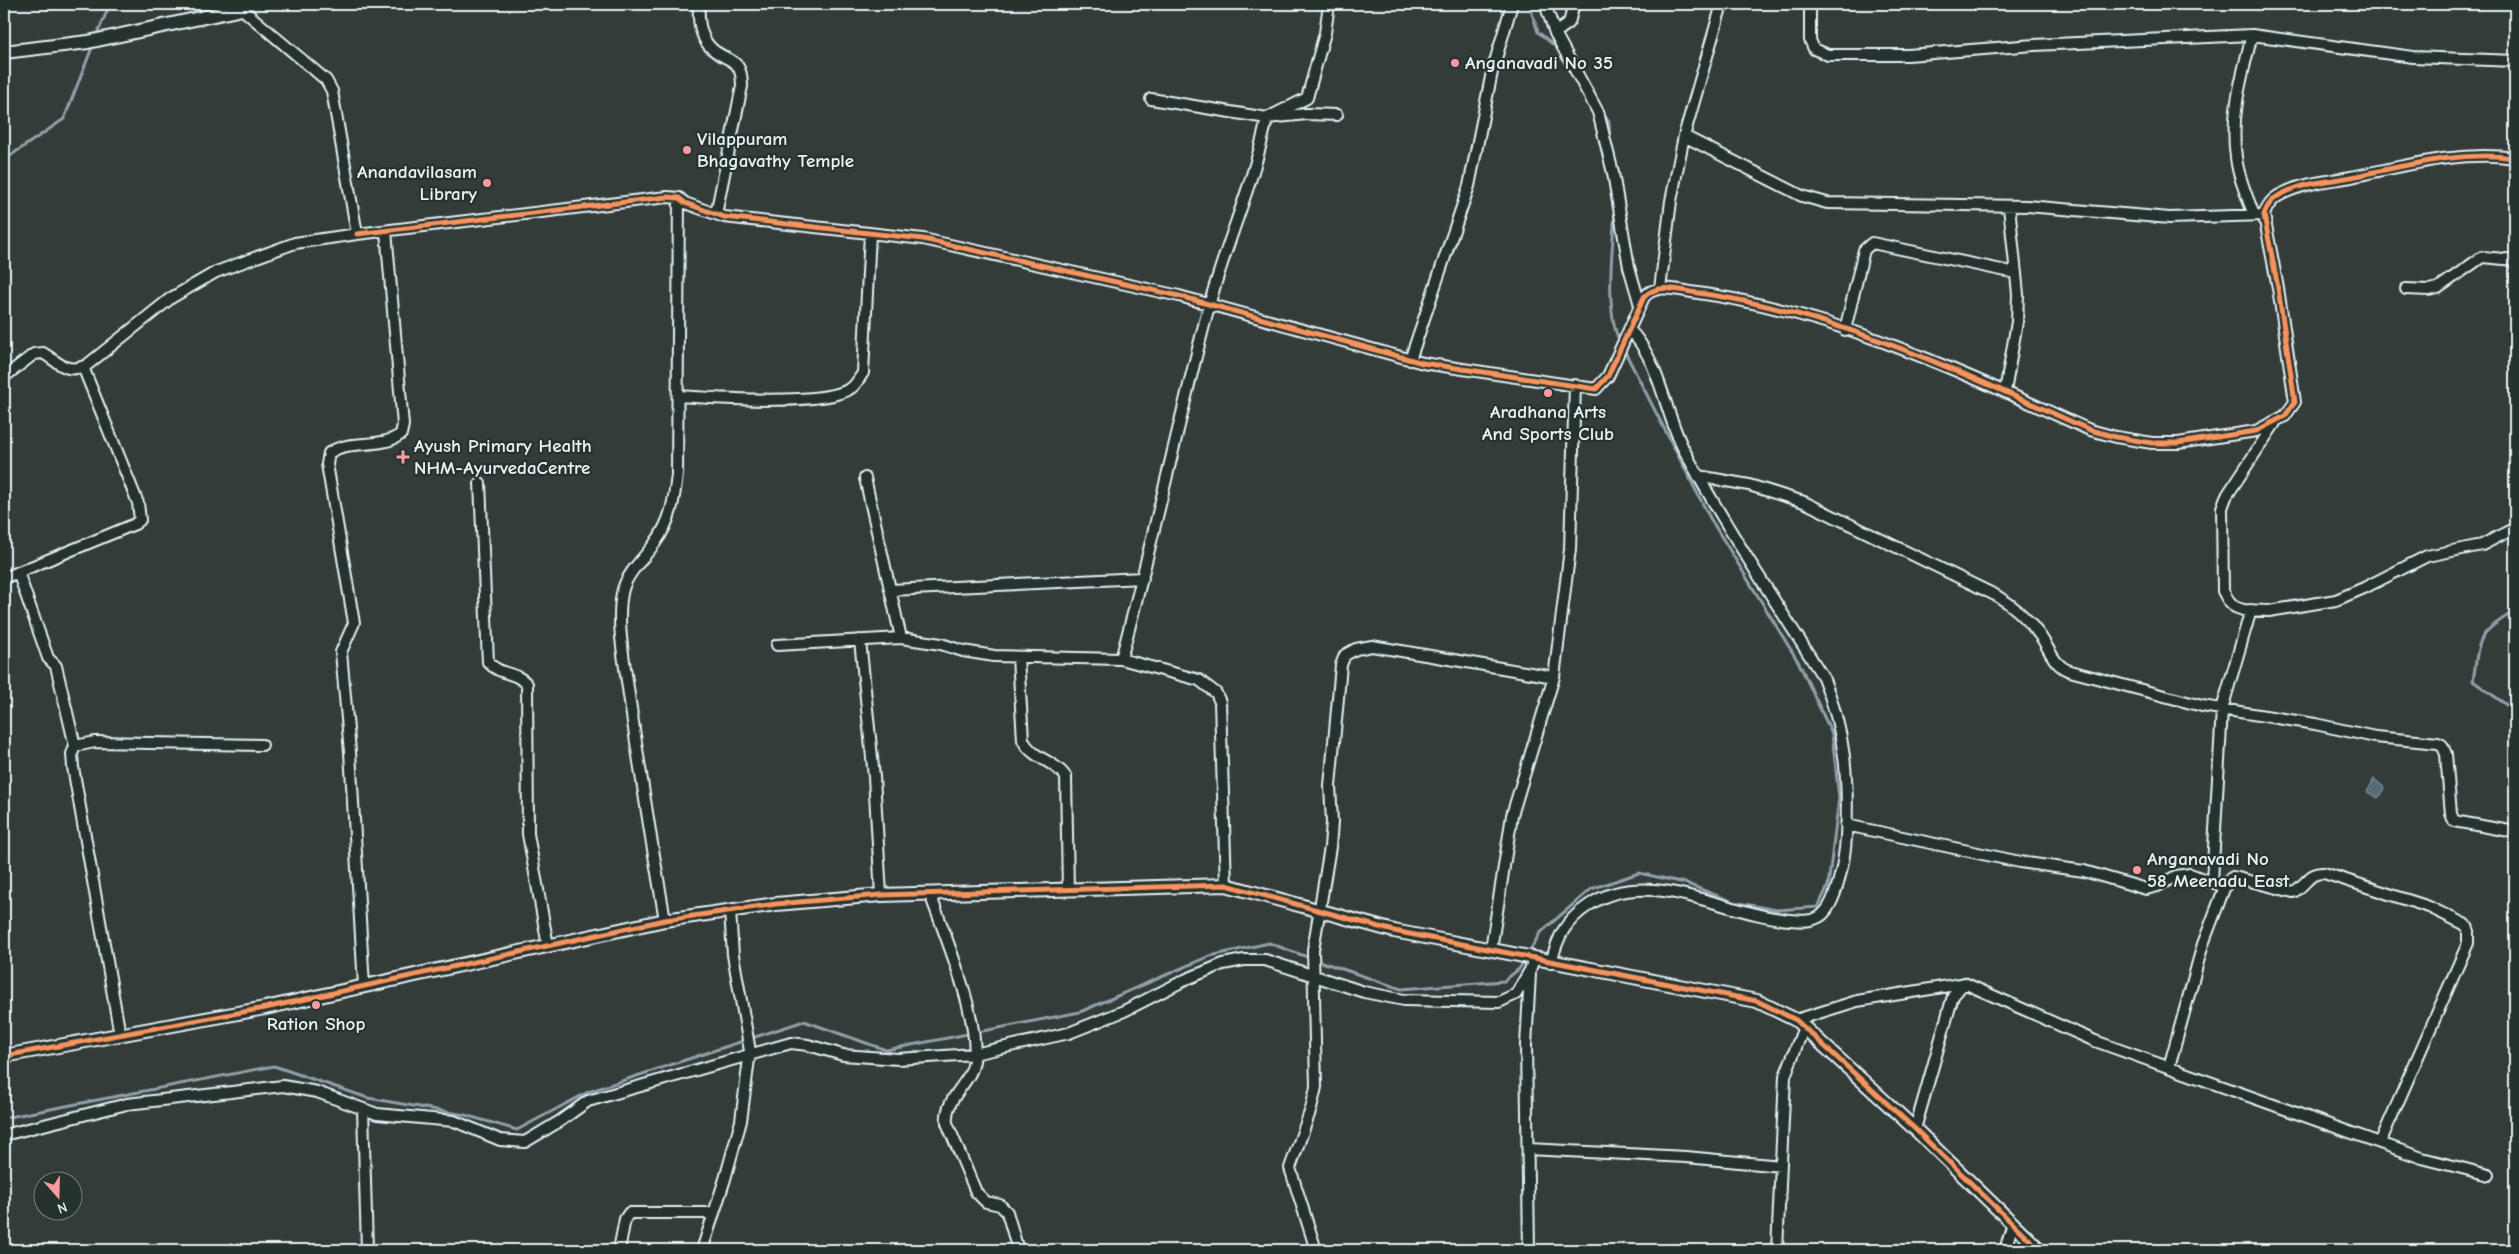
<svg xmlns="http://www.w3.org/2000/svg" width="2519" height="1254" font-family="'Comic Neue',sans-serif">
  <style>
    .water { fill: #566c74; stroke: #90a1a9 }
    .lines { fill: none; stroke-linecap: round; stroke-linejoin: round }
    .stream { stroke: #90a1a9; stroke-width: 3 }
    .minor-casing { stroke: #e8f1f8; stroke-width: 14 }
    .tertiary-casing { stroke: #e8f1f8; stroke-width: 16 }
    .minor { stroke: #26332d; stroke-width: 10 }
    .tertiary { stroke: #26332d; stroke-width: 12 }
    .cycleway-casing { stroke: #26332d; stroke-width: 8 }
    .cycleway { stroke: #f8935d; stroke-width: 5 }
    .poi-dot { fill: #ff9aa2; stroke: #26332d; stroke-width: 2 }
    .labels { text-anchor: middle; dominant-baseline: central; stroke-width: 4.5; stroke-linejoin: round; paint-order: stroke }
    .poi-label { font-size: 19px; font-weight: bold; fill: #e8f1f8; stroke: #26332d; text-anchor: start }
  </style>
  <rect width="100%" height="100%" fill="#333c39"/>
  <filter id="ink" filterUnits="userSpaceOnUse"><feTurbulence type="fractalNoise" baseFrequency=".02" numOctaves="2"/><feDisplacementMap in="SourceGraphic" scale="10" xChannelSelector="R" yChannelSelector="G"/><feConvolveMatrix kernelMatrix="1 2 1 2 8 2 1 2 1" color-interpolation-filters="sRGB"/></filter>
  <g filter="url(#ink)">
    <path class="water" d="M2374,779l10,8 -2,7 -4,4 -11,-6z"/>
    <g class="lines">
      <path class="stream" d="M1529,4l9,28 23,19
        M96,37l14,-33
        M1601,110l8,12 1,22
        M4,160l60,-41 29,-74
        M1615,210c-2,35 -11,101 5,132
        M2515,611c-40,24 -35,26 -42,70l42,30
        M1528,954l12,-21 51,-44 48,-16 46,10 48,19 44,8 41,-3 10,-21 11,-88 -7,-64 -33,-71 -89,-145 -86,-168
        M1316,960l85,29 103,-8 15,-12 6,-10
        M4,1118l270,-52 94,32 97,17 52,15 71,-38 216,-71 82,29 194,-38 130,-56 59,-13 41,15"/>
      <g class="minor-casing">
        <path id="minor" d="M699,4c-1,15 1,34 13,45 17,14 30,8 30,37l-26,128
          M1545,4l10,29 43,79 15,61 16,94 11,38
          M1810,4v36l4,9 14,6h80l126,-10 218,-10 161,22 102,4
          M1555,33l14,-10 5,-19
          M2252,35c-10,40 -22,81 -16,122 2,20 11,39 18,58
          M1151,99l116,19 40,-4 30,1
          M1684,136l118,60 25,7 200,3 143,12 94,-3
          M357,234l310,-37 12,1 6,5 39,14 199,22 256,57 244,67 173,26 12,-13 36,-79c13,-15 37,-6 54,-4 137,19 267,81 392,137l26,7 36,6h26l78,-12 29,-15 10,-14 -17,-114 -14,-73c3,-10 10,-18 20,-22 20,-10 45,-12 67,-16 54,-11 109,-27 164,-19
          M1660,289l11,-88 13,-65 38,-132
          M2406,289l23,1 9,-2 44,-31 33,3
          M1845,330l19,-80 8,-7 144,30
          M1410,360l59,-174 23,-114 20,-68
          M4,377l30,-23 9,-1c18,11 23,21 44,12l84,-67 45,-26 79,-29 62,-9 -25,-143 -6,-11 -84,-71
          M2005,392l12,-70 1,-28 -9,-88
          M678,396c33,2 147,11 173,-8 5,-3 8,-10 12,-15l7,-140
          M2275,423l-49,74 -4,11 1,83 5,9 7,7 8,3 26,1 67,-11 28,-12 63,-32 55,-11 33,-17
          M1698,476l51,9 55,17 193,94c16,9 29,21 41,37 11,13 14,32 32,38l132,35 113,18 60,13 63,6 4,2 4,9 5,60 3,7 61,11
          M865,478l36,160
          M480,483l8,179c12,14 28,9 39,22l1,150 20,112
          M18,572l30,86 8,8 19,80
          M4,578l131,-54 5,-4 -2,-17 -55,-136
          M890,590l253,-12
          M860,640l14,137 7,118
          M777,645l124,-7 40,6 22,7 31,5 127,3 78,21 17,13 4,9 6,183
          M1018,657l5,83c9,19 31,20 43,37l2,113
          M1121,659c32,-117 57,-236 88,-353 17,-63 45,-124 58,-188l40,-20 18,-65 4,-29
          M1846,825l174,37 64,9 62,18 12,-3 18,-10 14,-2 35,13
          M2212,882l10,-173 29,-99
          M930,894c15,41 50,125 44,167 -3,23 -30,36 -27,62l29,69 10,10 14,3 7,7 11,38
          M665,920c-13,-74 -25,-149 -36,-225 -4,-31 -14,-75 -6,-106 5,-17 22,-32 32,-46 16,-22 19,-42 22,-68l2,-277
          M1491,950l21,-135 42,-138 16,-128 5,-164
          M1551,963c7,-27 14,-42 38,-58 59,-40 137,10 201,15 10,1 20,2 29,-3 18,-10 26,-61 27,-80 3,-58 -1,-106 -23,-160 -47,-75 -97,-149 -139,-227 -20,-39 -24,-89 -55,-121
          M364,986l-14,-234 -9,-100 13,-29 -27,-159 2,-11c21,-15 52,-3 72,-19l2,-9 -17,-194
          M1796,1020l61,-19 104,-17
          M120,1035l-47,-268 -1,-13 3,-8 20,-4 167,3
          M2169,1067l34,-123 24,-63 6,-4 5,1 55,14c12,-5 15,-20 31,-19l105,34 35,17 4,4v15l-88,200
          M363,1109l4,141
          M1915,1129l38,-133 11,-13 131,58 327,117 67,17
          M4,1135l123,-31 156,-18 34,6 60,22 77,7 46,19 25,2 35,-21 28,-20 203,-58 17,2 35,10 55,4 76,-5 95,-21 55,-22 63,-32 36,-15 21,-4h21l99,32 40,8 95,2 17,-8 14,-24 4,-11
          M1528,1149l158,8 95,9
          M619,1250l6,-31 4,-6h85
          M702,1250l23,-71 16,-58 9,-70 -17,-96 -3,-44
          M1316,1250l-26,-82 21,-59 5,-22 -3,-137 17,-103 2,-25 -2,-36 11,-121 4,-10 11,-6 16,-3 182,31
          M1529,1250l-3,-205 4,-71
          M1777,1250l8,-174 19,-49
          M2005,1250l8,-27"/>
      </g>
      <g class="tertiary-casing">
        <path id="tertiary" d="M4,52l84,-10 154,-33 -1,-5
          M4,1056l261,-48 400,-88 111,-16 105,-9 345,-10 168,46 363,70 39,19 119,109 125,121"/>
      </g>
      <use href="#minor" class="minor"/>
      <use href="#tertiary" class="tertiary"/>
      <g class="cycleway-casing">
        <path id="cycleway" d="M357,234l310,-37 12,1 6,5 39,14 199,22 256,57 244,67 173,26 12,-13 36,-79c13,-15 37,-6 54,-4 137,19 267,81 392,137l26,7 36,6h26l78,-12 29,-15 10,-14 -17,-114 -14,-73c3,-10 10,-18 20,-22 20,-10 45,-12 67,-16 54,-11 109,-27 164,-19
          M4,1056l261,-48 400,-88 111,-16 105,-9 345,-10 168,46 363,70 39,19 119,109 125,121"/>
      </g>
      <use href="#cycleway" class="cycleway"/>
    </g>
  </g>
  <g class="poi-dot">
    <circle cx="1455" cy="63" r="5"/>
    <circle cx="687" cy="150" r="5"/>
    <circle cx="487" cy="183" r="5"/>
    <circle cx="1548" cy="393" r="5"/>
    <path d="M400.5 449.5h5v5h5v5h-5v5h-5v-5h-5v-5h5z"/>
    <circle cx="2137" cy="870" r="5"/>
    <circle cx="316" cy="1005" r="5"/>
  </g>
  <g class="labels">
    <g class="poi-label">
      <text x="1465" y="63">Anganavadi No 35</text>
      <text x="697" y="139">Vilappuram<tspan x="697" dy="22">Bhagavathy Temple</tspan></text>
      <text x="477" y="172" text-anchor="end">Anandavilasam<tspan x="477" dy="22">Library</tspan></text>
      <text x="1548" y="412" text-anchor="middle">Aradhana Arts<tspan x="1548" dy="22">And Sports Club</tspan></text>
      <text x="414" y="446">Ayush Primary Health<tspan x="414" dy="22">NHM-AyurvedaCentre</tspan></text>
      <text x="2147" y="859">Anganavadi No<tspan x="2147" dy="22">58 Meenadu East</tspan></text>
      <text x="316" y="1024" text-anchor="middle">Ration Shop</text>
    </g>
  </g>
  <rect width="2519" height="1254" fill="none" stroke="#26332d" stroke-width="20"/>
  <rect x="10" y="10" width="2499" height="1234" fill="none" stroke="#e8f1f8" stroke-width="2" filter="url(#ink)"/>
  <g transform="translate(58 1196) rotate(160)"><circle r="24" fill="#26332d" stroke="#747f7e"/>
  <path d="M0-4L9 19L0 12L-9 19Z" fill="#ff9aa2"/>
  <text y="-8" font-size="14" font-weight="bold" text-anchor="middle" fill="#e8f1f8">N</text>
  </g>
</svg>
